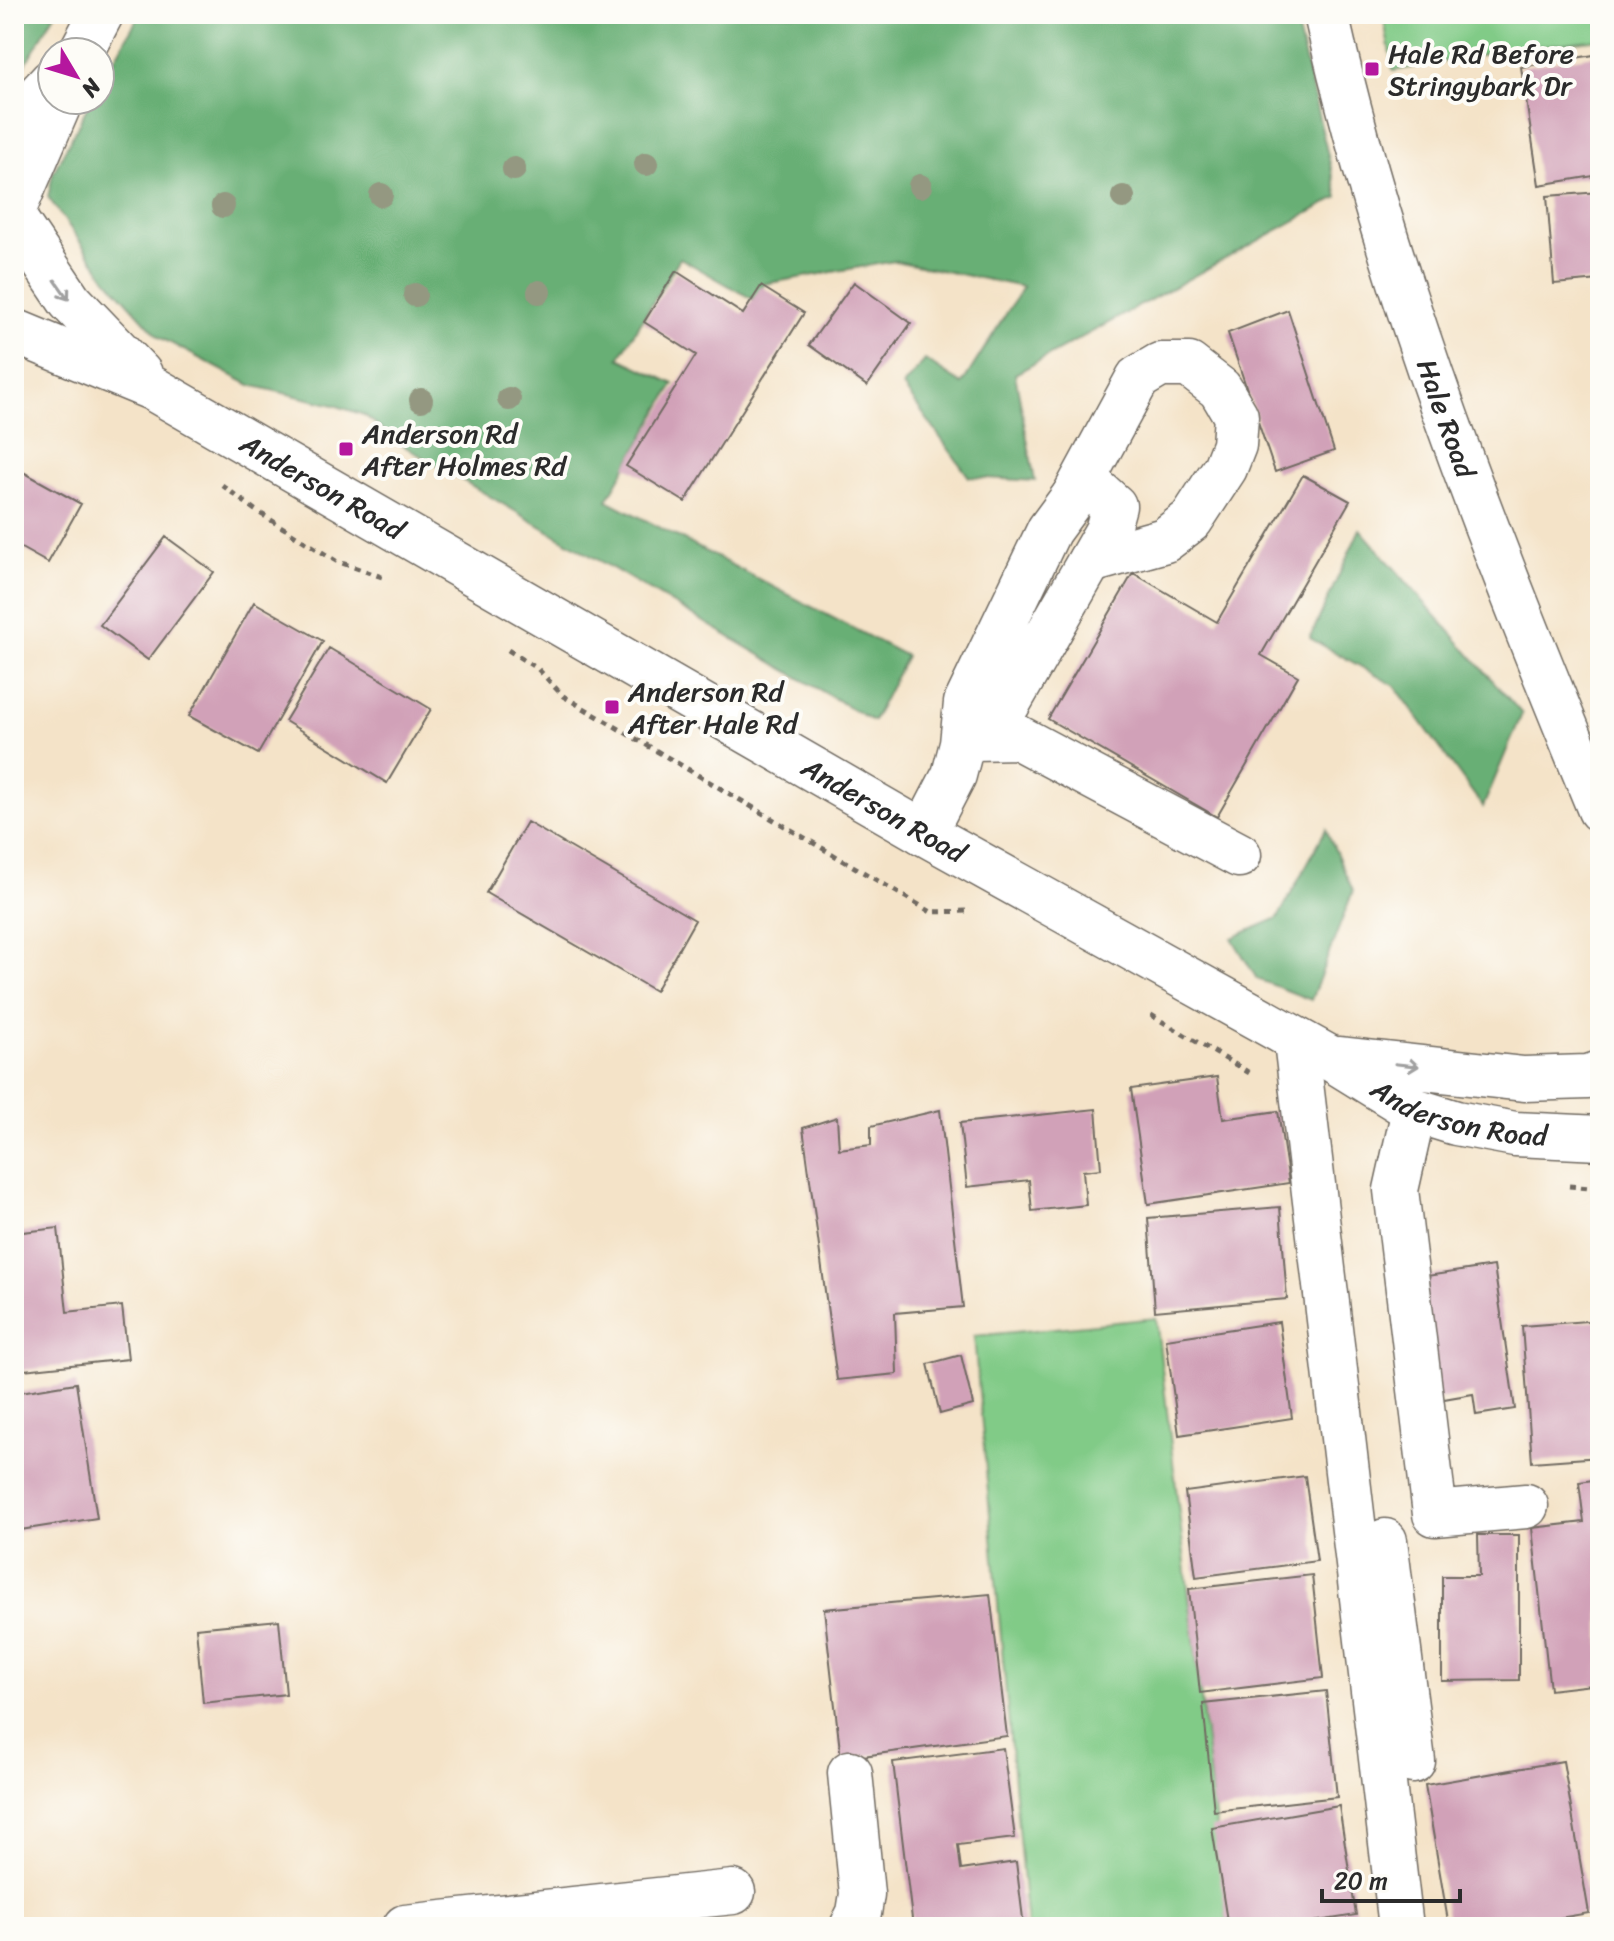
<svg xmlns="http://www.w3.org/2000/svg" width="1614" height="1941" font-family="Sriracha,sans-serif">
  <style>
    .green { fill: #81cb87; stroke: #567b59; stroke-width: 2 }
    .forest { fill: #68af74; stroke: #4a6d50; stroke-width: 2 }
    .building { fill: #d1a1b8 }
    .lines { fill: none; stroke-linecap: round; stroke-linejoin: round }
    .minor-casing { stroke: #716b62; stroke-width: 47 }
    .major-casing { stroke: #716b62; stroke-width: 47 }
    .path { stroke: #716b62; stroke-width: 5; stroke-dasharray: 6 6; stroke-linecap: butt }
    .minor { stroke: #fff; stroke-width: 44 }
    .major { stroke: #fff; stroke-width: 44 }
    .tree { fill: #949881 }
    .oneway { stroke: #a0a0a0 }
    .poi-dot { fill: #b5179e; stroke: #fdfcf7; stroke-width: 3 }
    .labels { text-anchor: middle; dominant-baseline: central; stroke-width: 8; stroke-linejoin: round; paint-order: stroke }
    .poi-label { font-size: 28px; fill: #2b2b2b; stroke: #fdfcf7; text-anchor: start }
    .street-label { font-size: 28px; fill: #2b2b2b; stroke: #fdfcf7 }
  </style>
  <rect width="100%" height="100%" fill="#fdfcf7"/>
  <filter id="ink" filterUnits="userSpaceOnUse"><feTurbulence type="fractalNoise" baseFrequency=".0125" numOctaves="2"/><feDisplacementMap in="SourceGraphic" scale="16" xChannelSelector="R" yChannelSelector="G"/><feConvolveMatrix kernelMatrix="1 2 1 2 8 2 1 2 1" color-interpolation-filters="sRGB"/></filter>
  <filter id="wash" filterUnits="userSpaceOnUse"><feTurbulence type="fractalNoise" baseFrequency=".006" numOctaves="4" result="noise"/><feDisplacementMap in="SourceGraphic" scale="32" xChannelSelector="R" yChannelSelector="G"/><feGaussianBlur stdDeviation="1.8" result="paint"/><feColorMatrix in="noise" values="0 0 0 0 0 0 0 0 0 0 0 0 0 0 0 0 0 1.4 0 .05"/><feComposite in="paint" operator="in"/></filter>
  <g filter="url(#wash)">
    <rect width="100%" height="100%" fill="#f4e3c8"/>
    <path class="green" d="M1383,14h217v25l-88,10 -119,22z
      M1156,1318l72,609h-201l-53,-591z"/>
    <path class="forest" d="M14,14h41l-33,56 -8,8z
      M140,14h1154l44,183 -323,177 20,107 -66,-4 -66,-91 22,-26 37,24 61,-97 -128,-26 -131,23 -10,16 -74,-42 -61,100 55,26 -67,116 299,156 -33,65 -469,-275 -40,-31 -30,-10 -84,-20 -91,-48 -52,-58 -59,-82 5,-24 38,-73h9v-16z
      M1360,529l162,185 -39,93 -88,-121 -85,-48z
      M1326,829l27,62 -42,109 -54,-21 -25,-41 46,-20z"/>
    <g id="blocks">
      <path class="building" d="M1600,54v121l-61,10 -18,-118z
        M1600,192v88l-46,4 -7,-88z
        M676,271l67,43 18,-28 43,27 -119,189 -59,-36 70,-111 -52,-33z
        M854,282l57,41 -44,63 -58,-41z
        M1288,310l46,141 -59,21 -47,-139z
        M14,467l67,37 -33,59 -34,-19z
        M1303,475l47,26 -89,154 37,21 -81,141 -169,-98 85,-146 84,49z
        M166,537l48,35 -66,88 -48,-35z
        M254,602l69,39 -65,113 -69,-38z
        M329,648l102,61 -44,74 -102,-62z
        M527,822l168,98 -40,71 -169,-98z
        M1217,1077l6,42 55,-8 11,72 -141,21 -17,-115z
        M1096,1109l5,60 -18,2 3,34 -54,6 -3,-31 -62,7 -7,-64z
        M940,1110l23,197 -68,6 2,61 -60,6 -34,-252 34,-11 2,32 32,-4v-19z
        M1280,1207l7,92 -132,12 -7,-93z
        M58,1228l9,84 55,-6 6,53 -114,12v-138z
        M1494,1266l21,143 -39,6 -3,-21 -35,6 -18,-123z
        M1600,1320v137l-68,5 -10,-136z
        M1279,1322l13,96 -113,17 -13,-96z
        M961,1355l12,50 -33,9 -12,-50z
        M76,1383l21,135 -83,13v-138z
        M1305,1476l12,85 -121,16 -11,-85z
        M1600,1479v205l-50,6 -18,-162 52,-6 -5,-40z
        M1478,1535h41v145l-77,1v-105h37z
        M1312,1575l11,103 -123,15 -11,-104z
        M990,1594l17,142 -166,23 -17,-150z
        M279,1620l7,74 -83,9 -7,-75z
        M1326,1691l11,106 -123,14 -11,-107z
        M1003,1748l12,90 -57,7 3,25 55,-8 8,65h-111l-20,-165z
        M1563,1761l26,152 -83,14h-57l-24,-142z
        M1339,1806l17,109 -74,12h-54l-16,-99z"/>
    </g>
  </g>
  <g filter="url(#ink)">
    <use href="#blocks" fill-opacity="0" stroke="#716b62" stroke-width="2"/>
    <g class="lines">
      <g class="minor-casing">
        <g id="minor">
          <path d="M81,52l20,-38"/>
          <path d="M14,122l38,-41"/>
          <path d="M14,209l47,-109"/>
          <path d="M14,218l56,83 70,73"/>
          <path id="s1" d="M14,331l138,57 772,445 406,225 84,52 42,13 59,11 85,4"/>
          <path d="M1074,496l64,-118 22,-13h29l31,24 16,27 -2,29 -9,23 -34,52 -26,20 -75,21"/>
          <path d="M974,738l43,-1 222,118"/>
          <path d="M924,833l30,-58 8,-31 4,-41 83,-173 25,-34 21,-7 19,17 -7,25 -110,192 -35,21"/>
          <path d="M1296,1041l105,886"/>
          <path d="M1340,1059l184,20 64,-2 12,-4"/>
          <path d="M1414,1110l-18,80 39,324 91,-8"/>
          <path d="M1385,1541l28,220"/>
          <path d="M850,1773l12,121 -3,19 -7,14"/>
          <path d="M405,1927l328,-35"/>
        </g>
      </g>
      <g class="major-casing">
        <g id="major">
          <path id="s2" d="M1326,14c62,275 167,536 274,796"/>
        </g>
      </g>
      <path class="path" d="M222,485l33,25 81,51 46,16
        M508,650l30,19 25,27 368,216 39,-1
        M1151,1015l102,60
        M1569,1186l31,3"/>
      <use href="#minor" class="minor"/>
      <use href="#major" class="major"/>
    </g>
    <g class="tree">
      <circle cx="646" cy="164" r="12"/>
      <circle cx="514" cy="169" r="12"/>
      <circle cx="920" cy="186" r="12"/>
      <circle cx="381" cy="195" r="12"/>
      <circle cx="1123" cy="197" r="12"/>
      <circle cx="223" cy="206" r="12"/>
      <circle cx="539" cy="292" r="12"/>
      <circle cx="415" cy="295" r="12"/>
      <circle cx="509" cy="399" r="12"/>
      <circle cx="421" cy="400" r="12"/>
    </g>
    <defs><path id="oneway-shaft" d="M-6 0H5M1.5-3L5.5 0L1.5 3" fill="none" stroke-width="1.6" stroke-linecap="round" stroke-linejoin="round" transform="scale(2)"/></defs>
    <g class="oneway">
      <use href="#oneway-shaft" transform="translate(62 290) rotate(55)"/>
      <use href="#oneway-shaft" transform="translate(1407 1065) rotate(6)"/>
    </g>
  </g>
  <g class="poi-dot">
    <rect x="1364" y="61" width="16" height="16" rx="4"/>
    <rect x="338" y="441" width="16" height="16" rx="4"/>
    <rect x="604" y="699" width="16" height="16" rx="4"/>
  </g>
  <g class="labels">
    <g class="poi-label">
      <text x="1388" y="53">Hale Rd Before<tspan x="1388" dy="32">Stringybark Dr</tspan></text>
      <text x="362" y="433">Anderson Rd<tspan x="362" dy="32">After Holmes Rd</tspan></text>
      <text x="628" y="691">Anderson Rd<tspan x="628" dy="32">After Hale Rd</tspan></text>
    </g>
    <g class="street-label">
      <text stroke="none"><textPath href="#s2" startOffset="422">Hale Road</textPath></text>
      <text stroke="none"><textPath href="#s1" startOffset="346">Anderson Road</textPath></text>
      <text stroke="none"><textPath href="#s1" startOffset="994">Anderson Road</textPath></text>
      <text stroke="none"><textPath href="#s1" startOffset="1648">Anderson Road</textPath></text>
    </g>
  </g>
  <rect width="1614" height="1941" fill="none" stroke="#fdfcf7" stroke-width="48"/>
  <g transform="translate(76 76) rotate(128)"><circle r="38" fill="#fdfcf7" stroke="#a9a8a5" stroke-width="2"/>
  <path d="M0-6L14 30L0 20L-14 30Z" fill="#b5179e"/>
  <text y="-12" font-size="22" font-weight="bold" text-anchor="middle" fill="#2b2b2b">N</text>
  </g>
  <path d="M1322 1889v12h138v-12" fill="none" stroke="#2b2b2b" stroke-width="4"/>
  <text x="1334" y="1889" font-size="24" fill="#2b2b2b" stroke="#fdfcf7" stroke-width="6" paint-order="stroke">20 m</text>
</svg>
